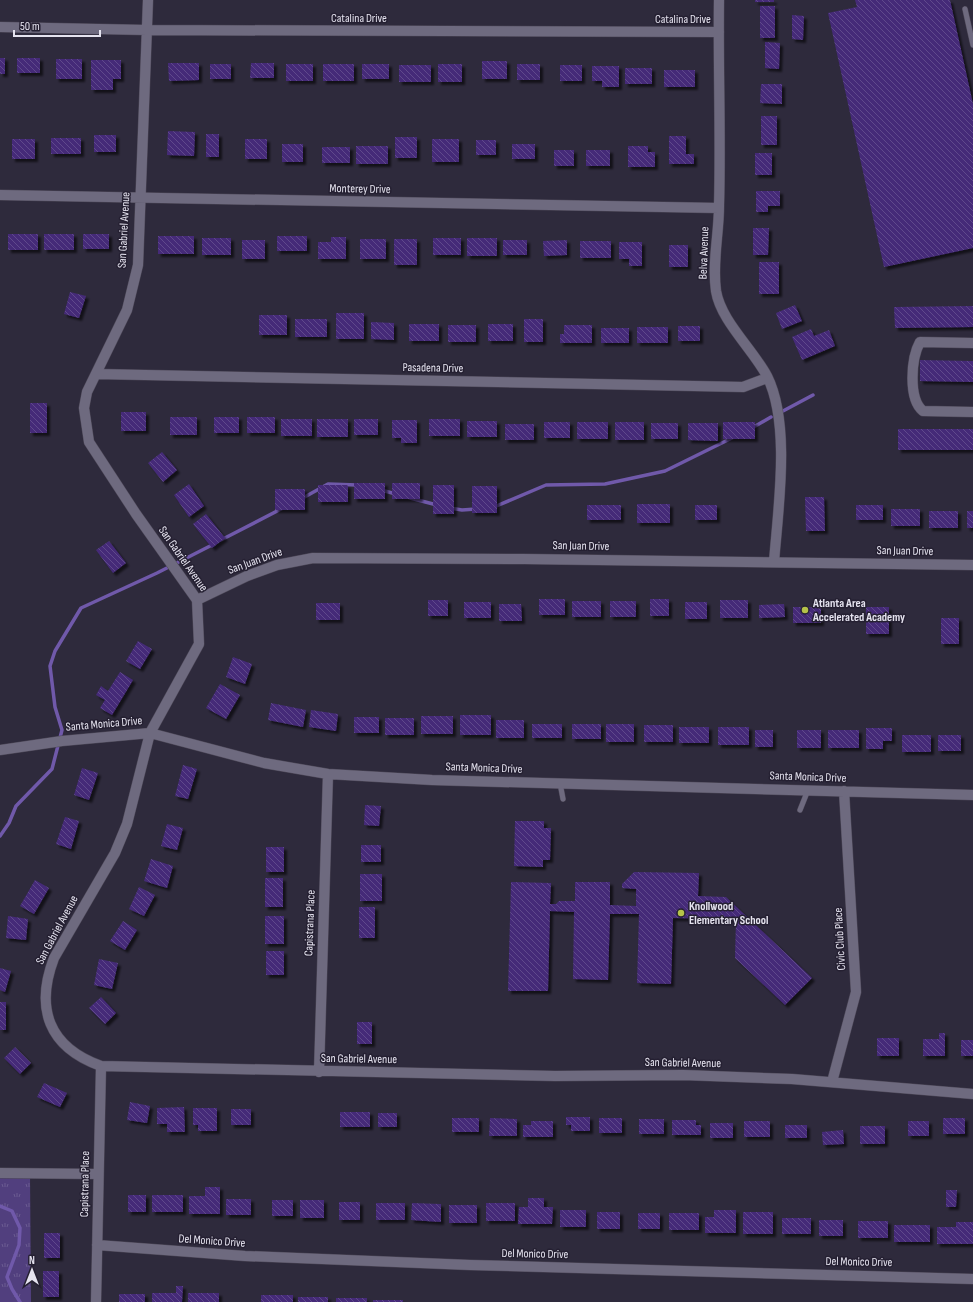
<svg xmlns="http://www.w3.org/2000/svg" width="973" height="1302" font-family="'Sofia Sans Condensed',sans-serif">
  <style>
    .park { fill: url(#park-tufts) }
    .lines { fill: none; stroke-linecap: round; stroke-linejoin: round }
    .stream { stroke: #7059aa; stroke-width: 3.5 }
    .building { fill: url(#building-back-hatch); filter: url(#shadow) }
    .lane-casing { stroke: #4d4858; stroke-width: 6 }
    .street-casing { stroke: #4d4858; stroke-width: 11 }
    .lane { stroke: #6e6a7f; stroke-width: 5 }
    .street { stroke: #6e6a7f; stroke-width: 10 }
    .poi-dot { fill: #b5c249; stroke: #252032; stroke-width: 1.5 }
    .labels { text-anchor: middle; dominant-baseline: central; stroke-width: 3; stroke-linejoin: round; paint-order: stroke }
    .street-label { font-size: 12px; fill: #e5e3ef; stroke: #252032 }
    .poi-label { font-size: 12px; font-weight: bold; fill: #e5e3ef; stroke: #252032; text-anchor: start }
  </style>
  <defs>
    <pattern id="park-tufts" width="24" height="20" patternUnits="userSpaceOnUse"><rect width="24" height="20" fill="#513f7e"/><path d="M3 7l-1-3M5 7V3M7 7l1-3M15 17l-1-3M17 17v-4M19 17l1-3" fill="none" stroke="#6a5b91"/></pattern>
    <pattern id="building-back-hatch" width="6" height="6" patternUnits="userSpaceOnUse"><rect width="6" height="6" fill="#452b78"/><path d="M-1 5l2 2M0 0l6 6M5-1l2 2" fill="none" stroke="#604a8c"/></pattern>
    <filter id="shadow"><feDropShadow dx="3" dy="3" stdDeviation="1" flood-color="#0009"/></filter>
  </defs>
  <rect width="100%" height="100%" fill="#2e2a3c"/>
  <path class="park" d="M0,1173l30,1 1,128h-31z"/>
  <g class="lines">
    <path class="stream" d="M783,411l30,-16
      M752,428l19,-11
      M381,490l15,4
      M410,498l27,7
      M301,499l27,-15 29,1
      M494,507l52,-22 59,-1 60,-13 69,-34
      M450,508l12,2 14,-1
      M221,540l62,-32
      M0,836l9,-13 7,-17 36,-37 10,-39 -7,-23 -5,-41 5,-15 26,-43 76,-35 57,-29
      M0,1206l12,5 8,17 -1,17 -12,32 5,12 8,13"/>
  </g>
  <path class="building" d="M755,0h19v2h-19z
    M855,0h95l23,104v144l-89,19 -56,-254 29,-6z
    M760,6h15v32h-15z
    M792,15l12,1 -1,24 -11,-1z
    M765,42l15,1 -1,26 -14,-1z
    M0,58h5v16h-5z
    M17,58h23v15h-23z
    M56,59h26v20h-26z
    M91,60h30v19h-8v11h-22z
    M482,61h25v18h-25z
    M168,63h31v17l-30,1z
    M251,63h23v15h-24z
    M210,64h21v15h-21z
    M286,64h27v17h-27z
    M323,64h31v17h-31z
    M362,64h27v15h-27z
    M438,64h24v18h-24z
    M517,64h23v16h-23z
    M399,65h32v17h-32z
    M560,65h22v16h-22z
    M592,66h27v21h-17v-6h-10z
    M625,68h27v16h-27z
    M664,70h31v17h-31z
    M761,84h21v20l-22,-1z
    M761,116h16v29h-16z
    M168,131l27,1 -1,24 -27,-1z
    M206,134h13v23h-13z
    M94,135h22v17h-22z
    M669,136h17v18h8v10h-25z
    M395,137h22v21h-22z
    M51,138h30v16h-30z
    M12,139h23v20h-23z
    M245,139h22v20h-22z
    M432,139h27v23h-27z
    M476,140h20v15h-20z
    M282,144h21v18h-21z
    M512,144h23v15h-23z
    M356,146h32v18h-32z
    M628,146h20v6h7v15h-27z
    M322,147h28v16h-28z
    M554,150h20v16h-20z
    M586,150h24v16h-24z
    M755,153h17v22h-17z
    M756,191h24v15h-12v6h-12z
    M753,228h16l-1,27h-15z
    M8,234h30v16h-30z
    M44,234h30v16h-30z
    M83,234h26v15h-26z
    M158,236h36v18h-36z
    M277,236h30v15h-30z
    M331,237h15v22h-28v-17h13z
    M202,238h29v17h-29z
    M433,238h28v17h-28z
    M467,238h30v18h-30z
    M360,239h26v20h-26z
    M394,239h23v26h-23z
    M242,240h23v19h-23z
    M503,240h24v15h-24z
    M567,240v15l-23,1 -1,-15z
    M580,241h31v17h-31z
    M619,242h23v24h-13v-7h-10z
    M669,245h19v22h-19z
    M759,262h20v32h-20z
    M70,292l16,4 -7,22 -15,-4z
    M795,305l7,16 -20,8 -6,-16z
    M973,306v21l-78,1 -1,-21z
    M336,313h28v26h-28z
    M259,315h28v20h-28z
    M295,319h32v18h-32z
    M524,319h19v23h-19z
    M371,322l23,1v17l-23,-1z
    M409,324h30v17h-30z
    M488,324h25v17h-25z
    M448,325h28v17h-28z
    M564,325h28v18h-32v-9h4z
    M678,326h22v15h-22z
    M637,327h31v16h-31z
    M601,328h28v15h-28z
    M811,329l3,7 15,-6 6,16 -33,14 -10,-23z
    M920,360l53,1v21l-53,-1z
    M30,403h17v30h-17z
    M121,412h25v19h-25z
    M170,417h27v18h-27z
    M214,417h25v16h-25z
    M247,417h28v16h-28z
    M281,419h31v17h-31z
    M317,419h31v18h-31z
    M354,419h24v16h-24z
    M429,419h31v17h-31z
    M392,420h25v23h-16v-5h-9z
    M467,421h30v16h-30z
    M544,422h26v16h-26z
    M577,422h31v17h-31z
    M615,422h29v18h-29z
    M723,422h32v17h-32z
    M651,423h27v16h-27z
    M688,423h30v18l-30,-1z
    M505,424h29v16h-29z
    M898,429h75v21h-75z
    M162,452l15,18 -14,12 -15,-19z
    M354,483h31v16h-31z
    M392,483h28v16h-28z
    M189,484l15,22 -15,11 -15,-22z
    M318,485h30v17h-30z
    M433,485h21v29h-21z
    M472,486h25v27h-25z
    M275,489h30v21h-30z
    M805,497h19l1,34h-19z
    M637,504h33v19h-33z
    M587,505h34v15h-34z
    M695,505h22v15h-22z
    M856,505h27v15h-27z
    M891,509h29v17h-29z
    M929,511h29v17h-29z
    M967,511h6v17h-6z
    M206,514l19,24 -13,10 -19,-24z
    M109,541l17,22 -13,10 -17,-23z
    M539,599h26v16h-26z
    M650,599h19v17h-19z
    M428,600h20v16h-20z
    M720,600h28v18h-28z
    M572,601h29v16h-29z
    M610,601h26v16h-26z
    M464,602h27v16h-27z
    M685,602h22v17h-22z
    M316,603h24v17h-24z
    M499,604h22l1,17h-23z
    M784,604l1,13 -26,1v-13z
    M793,607h28v16h-28z
    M866,607h23v27h-23z
    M941,618h18v26h-18z
    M138,641l14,8 -12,20 -14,-8z
    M233,657l19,7 -7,20 -19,-7z
    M120,672l13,8 -21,35 -12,-7 5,-8 -9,-5 5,-9 7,5z
    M220,684l20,11 -14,24 -20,-11z
    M271,703l35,7 -3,17 -35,-7z
    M311,710l27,4 -2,17 -27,-4z
    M460,715h31v20h-31z
    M421,716h32v18h-32z
    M354,717h25v16h-25z
    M385,718h29v17h-29z
    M496,720h28v18h-28z
    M532,724h30v14h-30z
    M572,724h29v15h-29z
    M606,724h28v18h-28z
    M644,725h29v17h-29z
    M679,727h30v16h-30z
    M718,727h31v18h-31z
    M866,728h26v13h-9v8h-17z
    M755,730h18v17h-18z
    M797,730h24v18h-24z
    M828,730h31v18h-31z
    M902,735h29v17h-29z
    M938,735h23v16h-23z
    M183,765l14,4 -9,30 -13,-3z
    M82,768l16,5 -9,27 -15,-5z
    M365,805l16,1 -2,20 -15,-1z
    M65,817l14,4 -8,28 -15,-5z
    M515,821h29v7h7l-1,32h-7v7l-29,-1z
    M167,824l16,4 -6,22 -16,-4z
    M361,845h20v17h-20z
    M266,847h18v25h-18z
    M151,859l22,7 -6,22 -23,-7z
    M634,872l65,1 -1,23 28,1 86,81 -27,27 -50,-47 1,-39 -63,-1 -2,66 -34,-1 2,-69h-29l-2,66 -35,-1 1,-67 -24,-1 -2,80h-40l3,-109 40,1 -1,21h6l3,-3h16v-19h35v23l26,1v-17l-14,-1v-4z
    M360,874h22v27h-22z
    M265,878h18v29h-18z
    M35,880l14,8 -15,26 -14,-8z
    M139,887l16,8 -11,21 -15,-7z
    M359,907h16v31h-16z
    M8,916l20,3 -2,21 -20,-2z
    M265,916h19v28h-19z
    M123,921l14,9 -12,20 -15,-9z
    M266,951h18v24h-18z
    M99,959l19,4 -6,26 -18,-4z
    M0,968l11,3 -6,21 -5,-2z
    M101,997l15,16 -11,11 -16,-16z
    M0,1002h6v28h-6z
    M357,1022h15v22h-15z
    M939,1033h6v23h-22v-17h16z
    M877,1038h22v18h-22z
    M961,1040h12v16h-12z
    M15,1047l16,16 -11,11 -16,-16z
    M44,1083l23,10 -7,14 -23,-10z
    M130,1102l20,4 -3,17 -20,-3z
    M184,1107l1,25h-18v-8h-10v-16z
    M193,1108h24v23h-19v-6h-5z
    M231,1109h20v16h-20z
    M340,1112h30v15h-30z
    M378,1113h19v14h-19z
    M566,1117h24v14h-19v-6h-5z
    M452,1118h27v14h-27z
    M490,1118l27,1v17h-28z
    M599,1118h23v15h-23z
    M943,1118h22v16h-22z
    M639,1119h25v15h-25z
    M672,1120h24v5h5v10h-29z
    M531,1121h22v16h-30v-12h8z
    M744,1121h26v16h-26z
    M908,1121h21v15h-21z
    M710,1123h23v15h-23z
    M785,1125h22v13h-22z
    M860,1126h25v18h-25z
    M843,1130l1,14 -21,1 -1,-13z
    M205,1187h15v27h-31v-18h16z
    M946,1190h11l-1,17h-10z
    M128,1195h18v17h-18z
    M152,1195h31v17h-31z
    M528,1198h16v9h9l-1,17h-34l1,-17h9z
    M226,1199h25v16h-25z
    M272,1200h21v16h-21z
    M300,1200h24v18h-24z
    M339,1202h21v18h-21z
    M376,1203h29v17h-29z
    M412,1203l29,1v18l-30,-2z
    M486,1203h29v18h-29z
    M449,1205h28v18h-28z
    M560,1210h26v17h-26z
    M714,1210h22v23h-31v-16h9z
    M597,1212h23v17h-23z
    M743,1212h30v22h-30z
    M638,1213h22v16h-22z
    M669,1213h30v17h-30z
    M782,1218h29v16h-29z
    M819,1220h24v16h-24z
    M858,1221h30v17h-30z
    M956,1222h17v22h-36v-17h19z
    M894,1225h36v17h-36z
    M44,1233h16v25h-16z
    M43,1271h16v26h-16z
    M176,1286h7l-1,16h-30v-9h24z
    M188,1293h31v9h-31z
    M119,1294h26v8h-26z
    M261,1295h32v7h-32z
    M298,1297h30v5h-30z
    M336,1298h31v4h-31z
    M373,1300h30v2h-30z"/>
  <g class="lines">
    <g class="lane-casing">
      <path id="lane" d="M965,9l8,36
        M560,783l3,16
        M800,810l8,-20"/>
    </g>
    <g class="street-casing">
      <path id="street" d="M148,0l-10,265 -11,45 -40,82 -3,16 5,34 47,72 61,86 2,44 -49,89 -23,91 -12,29 -61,105c-19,50 -6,89 47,108l454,10 128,-1 109,4 181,15
        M719,0c-1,69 2,137 0,206 0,28 -7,56 -3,85 5,30 36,57 51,85 24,48 11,133 7,186
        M0,27l147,3 572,2
        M0,195l719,13
        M973,343l-53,-1c-9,16 -12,57 3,69l50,1
        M96,374l647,13 24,-9
        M197,600l50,-24 30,-11 36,-7 211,1 449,6
        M0,750l62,-9 88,-8 114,30 64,11 104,6 541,15
        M319,1072l9,-298
        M832,1082l24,-90 -12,-201
        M0,1173l98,1
        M97,1245l148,11 225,9 503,14
        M96,1302l5,-236"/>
    </g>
    <use href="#lane" class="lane"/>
    <use href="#street" class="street"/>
  </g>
  <g class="poi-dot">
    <circle cx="805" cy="610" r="4"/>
    <circle cx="681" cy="913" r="4"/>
  </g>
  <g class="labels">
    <g class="street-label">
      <text x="359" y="18">Catalina Drive</text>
      <text x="683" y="19">Catalina Drive</text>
      <text transform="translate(360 189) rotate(1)">Monterey Drive</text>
      <text transform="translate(124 230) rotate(-87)">San Gabriel Avenue</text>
      <text transform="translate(704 253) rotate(-88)">Belva Avenue</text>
      <text transform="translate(433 368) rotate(1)">Pasadena Drive</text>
      <text transform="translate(581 546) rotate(1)">San Juan Drive</text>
      <text transform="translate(905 551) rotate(1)">San Juan Drive</text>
      <text transform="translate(183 559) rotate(55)">San Gabriel Avenue</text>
      <text transform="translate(255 561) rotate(-20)">San Juan Drive</text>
      <text transform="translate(104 724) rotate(-5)">Santa Monica Drive</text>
      <text transform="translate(484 768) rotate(2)">Santa Monica Drive</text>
      <text transform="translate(808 777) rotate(2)">Santa Monica Drive</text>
      <text transform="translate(310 923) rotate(-88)">Capistrana Place</text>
      <text transform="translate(57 930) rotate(-62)">San Gabriel Avenue</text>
      <text transform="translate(840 939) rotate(-93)">Civic Club Place</text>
      <text transform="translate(359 1059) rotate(1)">San Gabriel Avenue</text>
      <text transform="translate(683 1063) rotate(1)">San Gabriel Avenue</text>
      <text transform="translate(85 1184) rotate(-89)">Capistrana Place</text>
      <text transform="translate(212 1241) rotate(4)">Del Monico Drive</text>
      <text transform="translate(535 1254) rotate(1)">Del Monico Drive</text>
      <text transform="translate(859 1262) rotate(1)">Del Monico Drive</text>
    </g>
    <g class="poi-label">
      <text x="813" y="603">Atlanta Area<tspan x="813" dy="14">Accelerated Academy</tspan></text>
      <text x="689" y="906">Knollwood<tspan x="689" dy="14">Elementary School</tspan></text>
    </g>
  </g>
  <g transform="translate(32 1270)" stroke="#252032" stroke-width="3" paint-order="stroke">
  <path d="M0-3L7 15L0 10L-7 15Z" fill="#e5e3ef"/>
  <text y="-6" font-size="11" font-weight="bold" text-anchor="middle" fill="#e5e3ef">N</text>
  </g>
  <path d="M14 30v6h86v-6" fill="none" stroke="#e5e3ef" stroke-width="2"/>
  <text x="20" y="30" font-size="12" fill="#e5e3ef" stroke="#252032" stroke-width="3" paint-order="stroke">50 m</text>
</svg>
